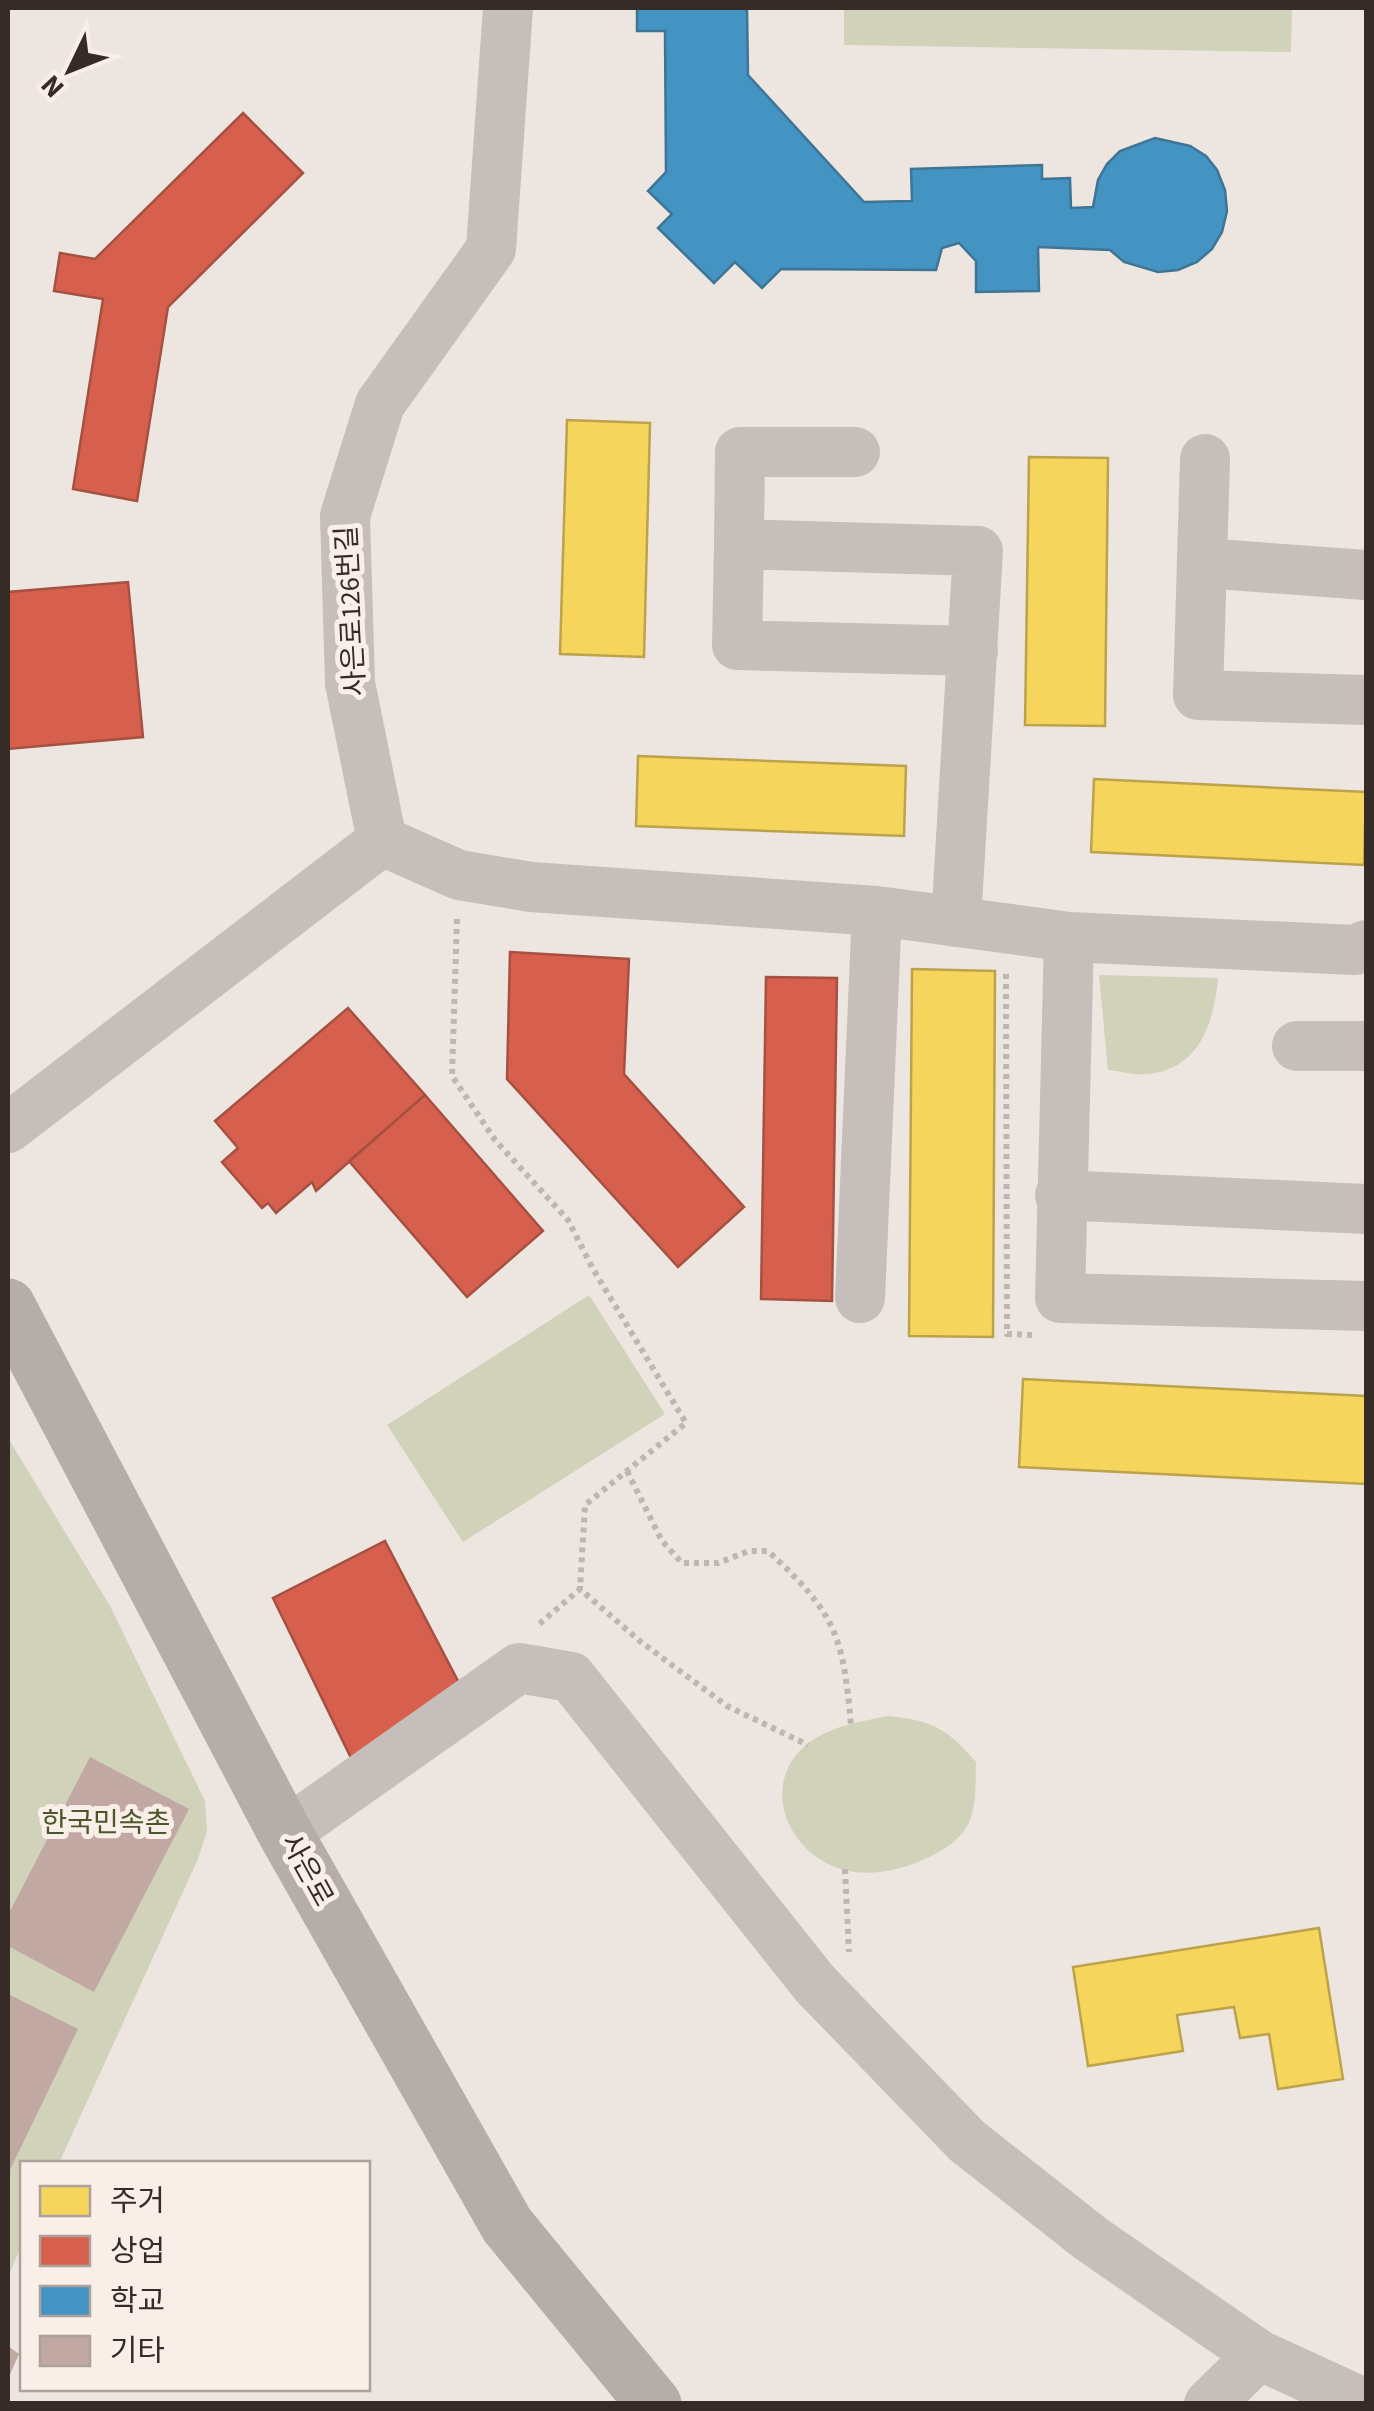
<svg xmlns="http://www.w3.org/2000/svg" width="1374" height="2411" font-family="'Source Sans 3','Noto Sans KR',sans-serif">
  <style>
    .green { fill: #d0d2ba }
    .homes { fill: #f6d55c; stroke: #bda24c; stroke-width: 2.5 }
    .shops { fill: #d6604d; stroke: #a65042; stroke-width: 2.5 }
    .schools { fill: #4393c3; stroke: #3f7494; stroke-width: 2.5 }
    .building { fill: #c1a8a2 }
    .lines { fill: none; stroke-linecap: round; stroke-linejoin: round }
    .path { stroke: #bfb6b2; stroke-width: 6; stroke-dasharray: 5 5; stroke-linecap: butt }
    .minor { stroke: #c6beba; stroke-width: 50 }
    .major { stroke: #b5ada9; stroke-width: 55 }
    .labels { text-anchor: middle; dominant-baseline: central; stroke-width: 10; stroke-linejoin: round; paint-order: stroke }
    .street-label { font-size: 28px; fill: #372b28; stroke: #faefe8 }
    .park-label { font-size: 28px; fill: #4b562b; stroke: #faefe8 }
  </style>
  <rect width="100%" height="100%" fill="#ede6e0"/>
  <path class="green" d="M844,8h448l-1,44 -447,-7z
    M1099,975l119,3c-4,45 -18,90 -69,96 -13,2 -28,-3 -41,-4z
    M589,1295l76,119 -202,128 -76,-117z
    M8,1438l102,168 95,195 2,30 -9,28 -139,304 -37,1v80l-14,33z
    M887,1716c44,4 60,12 89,46 -1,19 1,43 -7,61 -9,17 -24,26 -40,34 -21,11 -50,18 -74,15 -66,-8 -103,-92 -41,-133 20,-13 49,-18 73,-23z"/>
  <path class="homes" d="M567,420l83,3 -6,234 -84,-3z
    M1029,457l79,1 -3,268 -80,-1z
    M638,756l268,10 -2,70 -268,-10z
    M1094,779l272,13 -2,73 -273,-13z
    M912,969l83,2 -2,366 -84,-1z
    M1023,1379l343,17v88l-347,-17z
    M1319,1928l24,151 -65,10 -9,-55 -29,4 -6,-31 -57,8 6,36 -95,15 -15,-99z"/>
  <path class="shops" d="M243,113l60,60 -135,134 -31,194 -64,-12 30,-190 -49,-8 6,-38 35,6z
    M128,582l15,155 -135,12v-157z
    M510,952l119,7 -5,115 120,133 -66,60 -171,-188z
    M766,977l71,1 -5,323 -71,-2z
    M348,1008l77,87 -109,96 -4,-9 -36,31 -8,-10 -6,5 -40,-46 16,-14 -23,-27z
    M425,1095l118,136 -76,66 -118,-136z
    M385,1541l74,142 -105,81 -81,-166z"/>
  <path class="schools" d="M637,8h110l1,67 116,127 48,-1 -1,-32 131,-4v14l28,-1 1,30 22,-1 5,-27 9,-16 13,-13 35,-13 35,8 16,10 11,14 8,20 2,21 -5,21 -10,17 -15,13 -19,8 -20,2 -34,-10 -14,-12 -72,-3 1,44 -63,1v-31l-17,-18 -17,5 -6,22 -155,-1 -19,19 -27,-26 -21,21 -56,-55 14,-14 -24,-23 18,-19 -1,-141h-28z"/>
  <path class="building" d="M90,1757l99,52 -95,183 -86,-46v-31z
    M8,1994l70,35 -70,145z
    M8,2346l11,8 -11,25z"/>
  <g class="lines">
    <path class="path" d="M457,919l-5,157 43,64 73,80 25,49 93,154 -101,82 -5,84 -43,37
      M1006,974l1,360 28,1
      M627,1471l35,70 20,22h36l31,-12h19c67,62 75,83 83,174
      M580,1586v3l61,53 86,64 81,39
      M845,1869l4,83"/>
    <path class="minor" d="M1205,459l-7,236 168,5
      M739,544l1,-92h115
      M1202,563l164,12
      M382,841l77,34 72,12 346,24 192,26 286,13 11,-5
      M956,922l22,-371 -239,-7 -2,101 236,6
      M1069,937l-9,361 306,8
      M1297,1046h69
      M8,1128l374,-287 -32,-158 -5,-167 35,-112 111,-155 17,-241
      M1060,1195l306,14
      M860,1298l17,-387
      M285,1833l234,-165 52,9 244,307 152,157 123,97 169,117 107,49
      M1209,2404l50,-49"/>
    <path class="major" d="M8,1306l277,527 222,392 147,179"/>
  </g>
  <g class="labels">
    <g class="street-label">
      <text transform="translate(351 611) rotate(-93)">사은로126번길</text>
      <text transform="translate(307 1870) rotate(61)">사은로</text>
    </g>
    <g class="park-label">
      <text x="106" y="1823">한국민속촌</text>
    </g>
  </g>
  <rect width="1374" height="2411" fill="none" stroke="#372b28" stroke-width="20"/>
  <rect x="20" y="2161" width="350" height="230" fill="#faefe8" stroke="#aca19b" stroke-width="2.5"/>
  <rect x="40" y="2186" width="50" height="30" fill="#f6d55c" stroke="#aca19b" stroke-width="2.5"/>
  <text x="110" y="2211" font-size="30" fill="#372b28">주거</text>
  <rect x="40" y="2236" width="50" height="30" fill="#d6604d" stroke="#aca19b" stroke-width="2.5"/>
  <text x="110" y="2261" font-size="30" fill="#372b28">상업</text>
  <rect x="40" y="2286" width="50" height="30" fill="#4393c3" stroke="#aca19b" stroke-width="2.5"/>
  <text x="110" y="2311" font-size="30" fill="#372b28">학교</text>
  <rect x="40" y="2336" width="50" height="30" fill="#c1a8a2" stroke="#aca19b" stroke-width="2.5"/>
  <text x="110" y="2361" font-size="30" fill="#372b28">기타</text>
  <g transform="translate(70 70) rotate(227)" stroke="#faefe8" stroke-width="8" paint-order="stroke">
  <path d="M0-8L18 38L0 25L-18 38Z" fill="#372b28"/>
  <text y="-15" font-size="28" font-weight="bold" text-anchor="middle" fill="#372b28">N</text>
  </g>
</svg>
